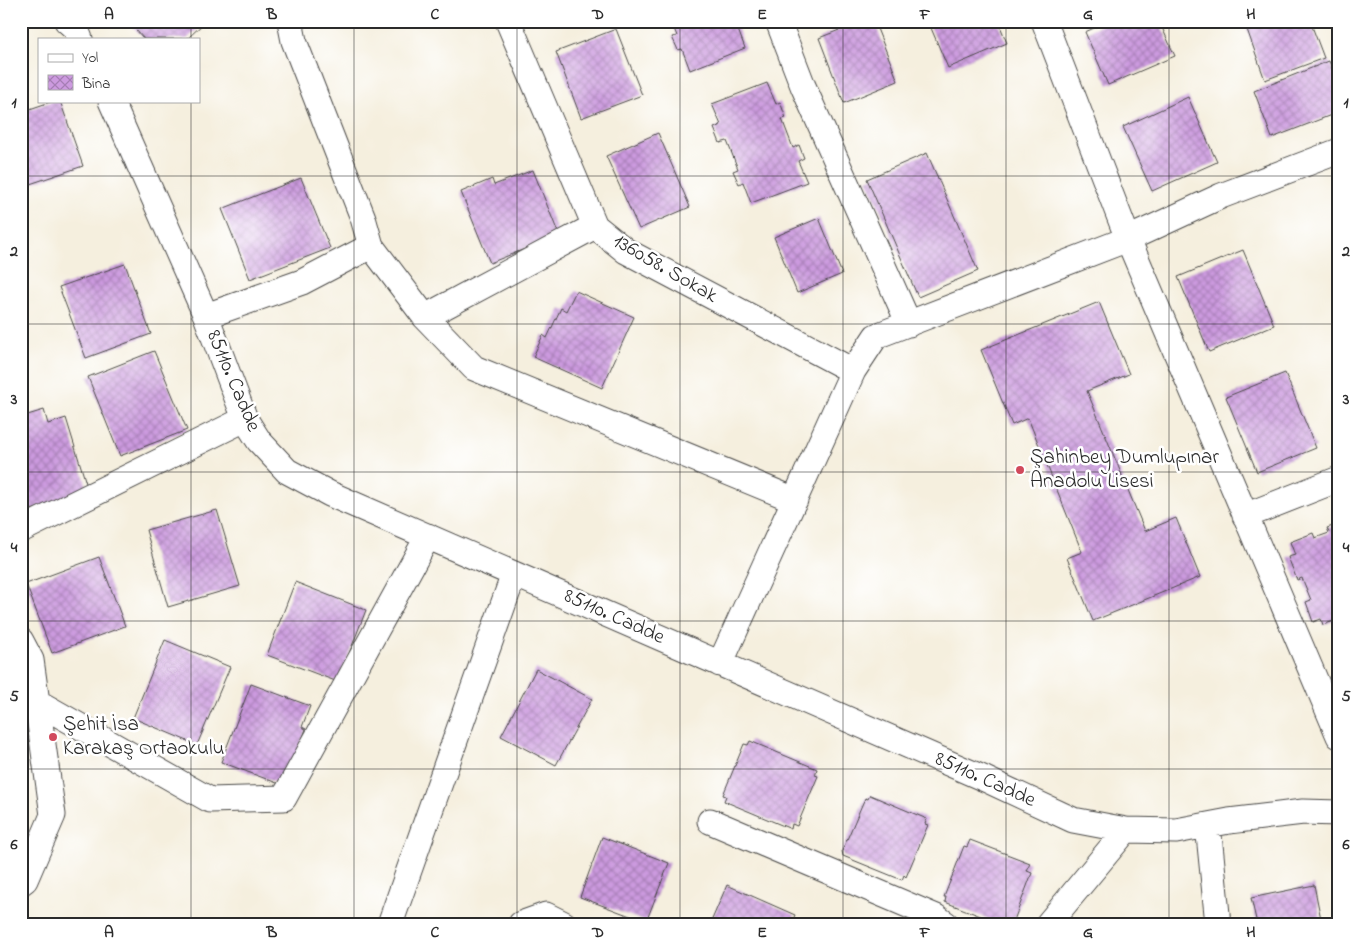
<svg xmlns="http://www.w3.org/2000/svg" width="1360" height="945" font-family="'Indie Flower',sans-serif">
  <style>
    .building { fill: url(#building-cross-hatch) }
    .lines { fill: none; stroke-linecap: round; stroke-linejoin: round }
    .minor-casing { stroke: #494846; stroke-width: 27 }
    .minor { stroke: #fff; stroke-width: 25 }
    .grid { fill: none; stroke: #2b2b2b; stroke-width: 1; stroke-opacity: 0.55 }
    .poi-dot { fill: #d1495b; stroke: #fff; stroke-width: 2 }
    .labels { text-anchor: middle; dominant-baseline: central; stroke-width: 5; stroke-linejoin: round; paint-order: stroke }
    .street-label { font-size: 21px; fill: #2b2b2b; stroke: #fff }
    .poi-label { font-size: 21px; fill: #2b2b2b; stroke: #fff; text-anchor: start }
    .neatline { fill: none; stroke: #2b2b2b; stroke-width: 2 }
    .grid-label { font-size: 16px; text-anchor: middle; font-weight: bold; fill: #2b2b2b }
  </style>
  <defs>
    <pattern id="building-cross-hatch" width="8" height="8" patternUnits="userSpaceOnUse" patternTransform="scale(1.25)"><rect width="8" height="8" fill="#cc9adf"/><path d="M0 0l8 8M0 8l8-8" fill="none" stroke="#a67eb5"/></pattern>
  </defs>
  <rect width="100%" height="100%" fill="#fff"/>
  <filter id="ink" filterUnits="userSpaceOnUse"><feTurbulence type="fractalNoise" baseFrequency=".02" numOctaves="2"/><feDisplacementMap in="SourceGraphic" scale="10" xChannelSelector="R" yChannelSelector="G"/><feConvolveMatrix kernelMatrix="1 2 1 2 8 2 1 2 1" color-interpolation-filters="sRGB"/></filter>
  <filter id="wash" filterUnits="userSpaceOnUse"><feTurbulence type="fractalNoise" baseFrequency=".0096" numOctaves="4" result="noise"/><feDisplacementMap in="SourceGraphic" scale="20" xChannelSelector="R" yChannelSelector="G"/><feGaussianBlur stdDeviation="1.12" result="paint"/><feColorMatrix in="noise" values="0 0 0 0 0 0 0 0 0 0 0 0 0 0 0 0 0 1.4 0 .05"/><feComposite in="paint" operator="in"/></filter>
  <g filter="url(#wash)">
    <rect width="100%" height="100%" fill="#f5efde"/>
    <g id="blocks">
      <path class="building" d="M128,21h78l-19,18h-43z
        M671,21h71l1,4 -6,2 8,21 -55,22 -8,-21 -4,1 -6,-13 5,-1z
        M862,21h12l24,60 -54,22 -25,-65z
        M928,21h70l9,22 -59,25z
        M1110,21h49l16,35 -67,29 -23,-53z
        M1244,21h66l14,37 -59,22z
        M616,29l26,66 -61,23 -25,-66z
        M1329,61l10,25v26l-67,26 -18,-47z
        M767,83l9,21 4,-2 6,16 -4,1 11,29 6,-3 5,13 -6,3 9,21 -56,21 -8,-21 -4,2 -6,-13 5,-2 -11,-28 -7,2 -6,-15 7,-3 -9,-21z
        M1188,97l29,65 -65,29 -29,-64z
        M53,101h7l23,65 -62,21v-75z
        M658,133l32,74 -51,22 -33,-73z
        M927,153l51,118 -60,26 -51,-118z
        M533,170l26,65 -69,28 -29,-71 31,-13 2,6z
        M301,178l29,70 -80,31 -28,-70z
        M819,218l23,56 -45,19 -23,-56z
        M1243,250l31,75 -65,27 -31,-75z
        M125,264l26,70 -65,24 -27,-71z
        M576,291l58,26 -32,71 -69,-31 10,-22 4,3 14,-30 5,3z
        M1099,302l30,72 -42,17 58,140 31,-13 24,59 -107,44 -26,-63 15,-6 -54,-134 -16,7 -31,-75z
        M154,351l33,79 -67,26 -32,-79z
        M1285,373l31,75 -59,24 -31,-75z
        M44,410l4,14 18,-6 23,75 -68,20v-96z
        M217,510l23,76 -72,21 -22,-77z
        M1339,524v95l-16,6 -2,-6 -8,3 -7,-20 5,-2 -9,-22 -5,2 -9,-23 7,-2 -5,-13 23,-9 2,5 14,-5 -2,-5z
        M99,557l26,69 -73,27 -26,-69z
        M295,582l71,28 -28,72 -71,-27z
        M165,640l65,27 -33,78 -64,-27z
        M536,669l56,30 -36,66 -55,-29z
        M251,684l59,22 -8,21 4,2 -21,57 -64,-24z
        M750,741l67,28 -2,6 3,1 -21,50 -5,-2 -1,5 -67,-28 2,-5 -3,-1 21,-51 4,1z
        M870,795l57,24 -2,5 3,1 -22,52 -2,-2 -2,5 -59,-24 -1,-5 23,-53 3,1z
        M602,837l67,26 -23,59 -66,-25z
        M970,840l60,23 -3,8 5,2 -19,50 -4,-2 -1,3h-7l-56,-22 1,-5h-2l20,-51 3,1z
        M727,885l68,30 -4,9h-81z
        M1314,885l8,39h-65l-6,-26z"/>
    </g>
  </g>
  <g filter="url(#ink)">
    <use href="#blocks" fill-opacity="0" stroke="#494846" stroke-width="1"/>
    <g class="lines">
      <g class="minor-casing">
        <path id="minor" d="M67,21l9,8 4,10
          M508,21l87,205 31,25 227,120
          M778,21l25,65 106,238
          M1044,21l84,218 211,497
          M111,101l95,215 39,103 14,22 28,30 43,23 655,285 88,41 53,10 50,1 53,-10 74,-9 36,1
          M371,246l54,71 49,51 321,132
          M206,316l96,-34 69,-36 -8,-28 -69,-177 -4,-20
          M425,317l170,-91
          M1245,516l94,-37
          M21,530l224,-111
          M21,641l10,19 22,155 -28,65 -4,3
          M720,664l133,-293 23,-35 252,-97 93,-43 118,-45
          M37,702l173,98 74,-2 144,-262
          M710,821l226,96 10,7
          M1208,825l10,99
          M390,924l124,-350
          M521,924l25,-9 18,9
          M1048,924l78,-94"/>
      </g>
      <use href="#minor" class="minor"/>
    </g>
  </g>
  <path class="grid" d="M191,21v18M354,21v903M517,21v903M680,21v903M843,21v903M1006,21v903M1169,21v903M191,101v823M21,176h1318M21,324h1318M21,472h1318M21,621h1318M21,769h1318"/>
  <g class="poi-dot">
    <circle cx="1020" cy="470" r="5"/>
    <circle cx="53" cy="737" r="5"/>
  </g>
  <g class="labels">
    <g class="street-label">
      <text transform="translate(665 269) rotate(30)">136058. Sokak</text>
      <text transform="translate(233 381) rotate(67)">85110. Cadde</text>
      <text transform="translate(614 617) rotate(24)">85110. Cadde</text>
      <text transform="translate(985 780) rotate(24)">85110. Cadde</text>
    </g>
    <g class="poi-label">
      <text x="1030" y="458">Şahinbey Dumlupınar<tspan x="1030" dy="24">Anadolu Lisesi</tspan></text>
      <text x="63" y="725">Şehit İsa<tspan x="63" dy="24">Karakaş Ortaokulu</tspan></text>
    </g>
  </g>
  <rect width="1360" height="945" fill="none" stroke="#fff" stroke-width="55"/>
  <rect x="38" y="38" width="162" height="65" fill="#ffffff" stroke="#aaaaaa"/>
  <rect x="48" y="54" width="25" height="8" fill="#ffffff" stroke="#aaaaaa"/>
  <text x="82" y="62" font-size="15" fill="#2b2b2b">Yol</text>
  <rect x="48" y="75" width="25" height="15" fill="url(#building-cross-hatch)" stroke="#aaaaaa"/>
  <text x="82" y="88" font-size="15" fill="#2b2b2b">Bina</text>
  <rect x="28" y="28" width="1304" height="890" class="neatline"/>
  <g class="grid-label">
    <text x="109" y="19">A</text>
    <text x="272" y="19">B</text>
    <text x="435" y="19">C</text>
    <text x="598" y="19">D</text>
    <text x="762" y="19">E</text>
    <text x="925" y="19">F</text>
    <text x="1088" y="19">G</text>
    <text x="1251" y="19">H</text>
    <text x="14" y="107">1</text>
    <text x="1346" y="107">1</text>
    <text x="14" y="256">2</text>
    <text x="1346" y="256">2</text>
    <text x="14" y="404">3</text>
    <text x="1346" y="404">3</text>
    <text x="14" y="552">4</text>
    <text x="1346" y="552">4</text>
    <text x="14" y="701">5</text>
    <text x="1346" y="701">5</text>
    <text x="14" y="849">6</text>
    <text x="1346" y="849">6</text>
    <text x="109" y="937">A</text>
    <text x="272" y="937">B</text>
    <text x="435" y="937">C</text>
    <text x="598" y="937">D</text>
    <text x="762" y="937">E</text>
    <text x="925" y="937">F</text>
    <text x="1088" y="937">G</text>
    <text x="1251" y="937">H</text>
  </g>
</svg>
